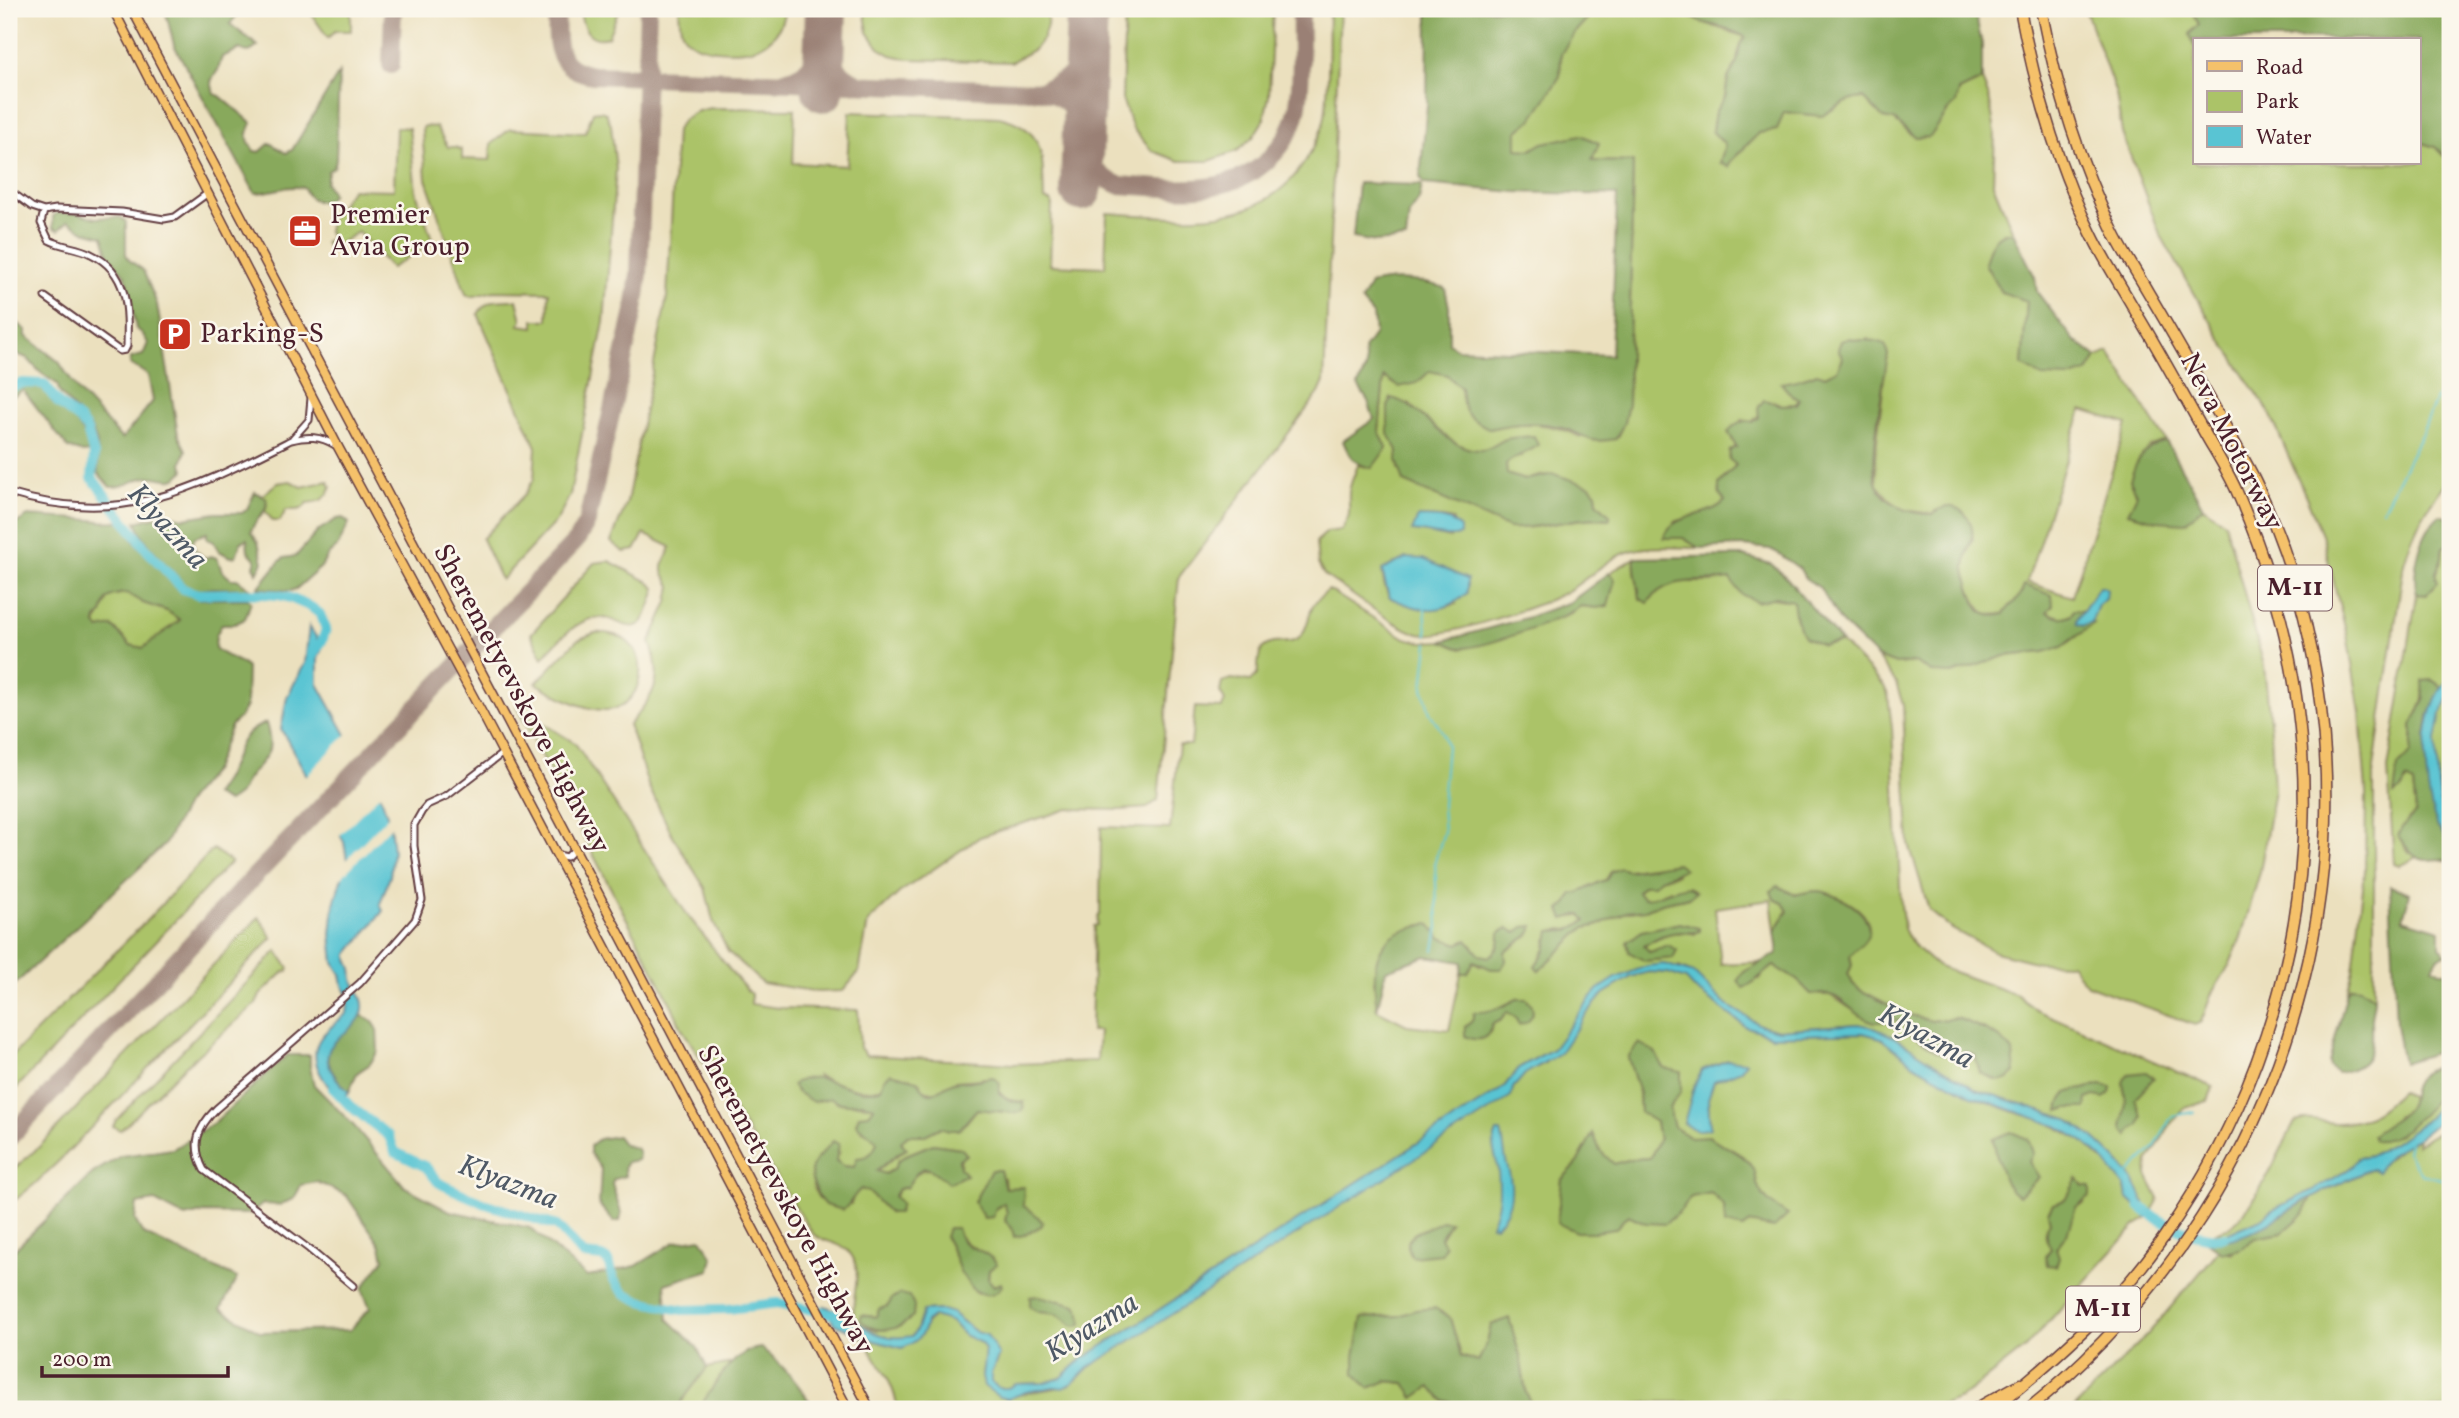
<svg xmlns="http://www.w3.org/2000/svg" width="2459" height="1418" font-family="Vollkorn,serif">
  <style>
    .green { fill: #abc368; stroke: #7a714a; stroke-width: 2; fill-rule: evenodd }
    .forest { fill: #88a95c; stroke: #696444; stroke-width: 2; fill-rule: evenodd }
    .water { fill: #59c4d3; stroke: #52727f; stroke-width: 2 }
    .pier { fill: #ebe0be }
    .lines { fill: none; stroke-linecap: round; stroke-linejoin: round }
    .stream { stroke: #59c4d3; stroke-width: 2 }
    .river { stroke: #59c4d3; stroke-width: 10 }
    .taxiway { stroke: #9a8074; stroke-width: 18 }
    .runway { stroke: #9a8074; stroke-width: 42 }
    .street-casing { stroke: #623c41; stroke-width: 9 }
    .primary-casing { stroke: #623c41; stroke-width: 11 }
    .highway-casing { stroke: #623c41; stroke-width: 13 }
    .street { stroke: #fff; stroke-width: 5 }
    .primary { stroke: #f5c16b; stroke-width: 8 }
    .highway { stroke: #f5c16b; stroke-width: 10 }
    .labels { text-anchor: middle; dominant-baseline: central; stroke-width: 5; stroke-linejoin: round; paint-order: stroke }
    .shield { fill: #fbf7ec; stroke: #7f6065; stroke-width: 2 }
    .shield-label { font-size: 26px; font-weight: bold; fill: #4a1f2b }
    .poi-label { font-size: 28px; fill: #4a1f2b; stroke: #fbf7ec; text-anchor: start }
    .street-label { font-size: 28px; fill: #4a1f2b; stroke: #fbf7ec }
    .water-label { font-size: 30px; font-style: italic; fill: #4f5966; stroke: #fbf7ec }
  </style>
  <rect width="100%" height="100%" fill="#fbf7ec"/>
  <filter id="ink" filterUnits="userSpaceOnUse"><feTurbulence type="fractalNoise" baseFrequency=".0143" numOctaves="2"/><feDisplacementMap in="SourceGraphic" scale="14" xChannelSelector="R" yChannelSelector="G"/><feConvolveMatrix kernelMatrix="1 2 1 2 8 2 1 2 1" color-interpolation-filters="sRGB"/></filter>
  <filter id="wash" filterUnits="userSpaceOnUse"><feTurbulence type="fractalNoise" baseFrequency=".00686" numOctaves="4" result="noise"/><feDisplacementMap in="SourceGraphic" scale="28" xChannelSelector="R" yChannelSelector="G"/><feGaussianBlur stdDeviation="1.57" result="paint"/><feColorMatrix in="noise" values="0 0 0 0 0 0 0 0 0 0 0 0 0 0 0 0 0 1.4 0 .05"/><feComposite in="paint" operator="in"/></filter>
  <g filter="url(#wash)">
    <rect width="100%" height="100%" fill="#ebe0be"/>
    <path class="green" d="M308,9h43v22h-16l-7,7z
      M580,9h39l-11,28c-20,6 -27,-12 -28,-28z
      M679,9h106c-2,12 -7,25 -18,33 -17,13 -63,11 -79,-2 -9,-7 -8,-21 -9,-31z
      M864,9h184l-1,17 -4,12 -8,11 -24,13 -103,-3 -17,-4 -12,-7 -11,-16z
      M1125,9h148l-4,87 -5,23 -11,18 -16,14 -28,10h-30l-27,-10 -19,-22 -11,-30z
      M1329,9h11l-16,373 -5,11 -140,184 -21,223 -11,8 -27,2 -52,-1 -88,28 -81,56 -31,29 -9,50 -16,19 -24,1 -57,-9 -34,-31 -15,-31 -8,-33 -33,-53 -24,-50 -19,-60c25,-31 36,-43 21,-83l18,-40 3,-16 -8,-14v-7l8,-18 -27,-13 -9,16 -11,2 -13,-10 16,-40 40,-205 9,-167c9,-15 18,-19 35,-22l84,1 -2,54 54,3 3,-54 149,5c48,11 43,41 45,82l8,3 -2,63 55,2 2,-54c73,4 154,20 199,-53 8,-13 17,-30 19,-44 5,-35 3,-72 4,-107z
      M1596,9h80l25,13 45,15 -6,7 -3,18 -9,16 -3,19 -10,15 -3,19 13,14 4,21 1,-4 29,-29 25,-21 38,4c12,-8 27,-18 42,-18l19,20 11,2 22,18 13,-1 30,-46 23,-11 7,17 6,35 -2,52 20,48 -10,1 24,68 -5,64 66,7 9,-15 12,-5 57,89 -16,5 -20,34 7,14 48,29 18,-16 22,15 39,144 7,65 3,59 -14,82 -19,65 -12,29 -17,27 -11,29 -6,3 -108,-40 -16,-21 -32,-1 -44,-11 -45,-24 -21,-18 -20,-66 -6,-139 -7,-22 -19,-26 19,7 19,-2 18,11 72,-17 39,-4 49,-28 -2,-1 7,-18 8,-6 -10,-8 -13,20 -3,-1 -17,8 -17,-6 -24,-19c-5,9 -13,12 -17,21l-18,1c-12,-10 -24,-34 -22,-50 1,-9 5,-19 8,-27l-36,-28 -4,4 -28,-4 -15,-10 -13,-15 -2,-27 8,-69 -15,-50 -8,3 -10,-4 -12,32 -13,6 -8,-3c-8,4 -27,9 -35,10l10,13 8,3 -4,5 -14,1 -9,-4 -21,21 -10,-2 -10,20c9,13 6,29 -8,37l2,24 -15,11 -37,10 9,16 16,10c-24,0 -52,-4 -74,5 -24,9 -41,31 -63,41 -23,12 -120,45 -143,40 -22,-5 -73,-45 -95,-59l-6,-11 -2,-22 11,-10 14,-2c12,-16 7,-20 8,-38 1,-8 6,-19 9,-27l14,3 7,-37 5,-55 33,7 13,-13 17,5 14,13 29,41c30,-8 63,-7 90,8l48,-33 5,-242 -41,-1 -49,-18 -12,7h-14v-18l14,-12 29,-44 1,-22 13,-21zM1409,404c20,17 44,49 74,46 12,-2 20,-10 32,-11l7,17 -9,2 -7,6v10l18,6 20,-5 52,18 1,9 13,13v4c-35,-4 -67,11 -101,9l-110,-59 -1,-19 -10,-16v-27zM2082,410l45,14 -55,173 -45,-15zM1418,517l25,1 10,2 -3,18 -23,-6 -14,-1zM1406,558l50,46c-26,8 -43,4 -67,-7l-5,-14 -2,-13z
      M2085,9h106l8,16 -9,9 5,14v115h224v-21l16,5 15,15v316c-23,28 -36,50 -46,85l-30,204v231l-8,-7 -14,-4 -5,5 6,-22 12,-99 1,-79 -6,-80 -12,-72 -26,-106 -52,-121 -49,-74 -61,-105 -38,-101 -6,-39z
      M600,111l6,2 5,12 5,44 -12,153 -34,173 -13,25 -56,60 -19,-41 43,-45 9,-15 2,-32 -58,-133c9,-16 22,-14 39,-14l5,20 -3,5 15,2v-7h14l1,-28 -55,-1 -23,6 -5,-3 -40,-115 -4,-49 2,-4 12,1 12,20h7l7,3v9l28,1 1,-16 19,-15 75,4 8,-21z
      M396,127l13,1 7,64 17,50 -42,26 -33,-36 -29,18 -4,-8 6,-4 -3,-7 3,-13 21,-29 42,1z
      M290,481l12,6 26,-6 3,6c-5,13 -11,15 -24,16 -6,10 -11,6 -21,7l-6,11h-7l-8,-10 2,-6 -7,-8 17,-14z
      M2450,544l-2,31 2,103 -8,9 -10,-7 -9,10c2,14 -6,21 -10,33 -2,6 0,21 -2,30 -14,11 -13,24 -16,40l11,-13 7,4 3,29 -7,6 -11,17 11,16 8,5 -18,9 -5,-2 -6,-95 29,-175 9,1 16,-37 1,-11z
      M1635,558c-2,15 4,25 5,40l34,-16h37l19,-4 11,16 53,7 2,19 26,25 19,-3 43,44 4,9 4,33 9,177 3,24 10,17 23,20 80,29 19,15 177,77 -5,14 -23,7 -13,14 -24,39 -1,14 12,24 -8,14 -6,-8 -10,-23 -19,-23 -21,-20 -28,-20 -92,-30 -83,-53 -34,-12 -80,6 -18,-5 -36,-22 -31,-30 -14,-6 -63,11 -63,71 -33,18 -17,21 -422,272 -20,18 -17,5 -28,1 -8,4h-9l-8,-6v-9l8,-18 -12,-20 -11,-3 -24,-19 -10,-3 -19,1 -6,18 -5,8c-23,3 -39,-2 -57,-16 -7,-22 12,-51 -7,-70 -10,-10 -24,-8 -35,-17l-131,-205 -10,-23 -155,-298 58,35 113,173c22,26 39,54 63,78v10l27,4 80,2 2,38 6,7 147,9 84,-3 2,-30h-8l3,-105 3,-1 1,-9 2,-2 1,-87 69,2 9,-84h12l4,-38 27,1 3,-7 -5,-9 2,-10 9,-3 19,2 7,-6c2,-8 0,-21 6,-27 11,-11 27,0 37,-11 8,-8 8,-21 13,-31 3,-7 10,-11 16,-16l76,48 17,4 21,-1 18,8 35,-9 70,-24 15,-10 16,2 18,-28 -6,-7zM1677,864v10l-17,5 -7,6h-9l-7,7 7,6h9l17,-9 19,8 -27,6 -17,7 -19,2 -30,14 -12,2 -49,38 11,-17 1,-9 13,-11 9,1 18,-9 -6,-7 -8,3 -5,-14 4,-8c13,-2 21,-12 34,-15l5,-8zM1771,891c8,0 20,4 27,3 7,0 14,-4 21,-2 19,3 56,19 49,43 -3,9 -13,14 -18,21l2,9 -4,9 5,10 7,6 44,23 27,8 26,-3 27,11 -7,35 -2,-9 -9,-3 -19,3 -41,-23 -3,-10 -9,-4 -9,3 -32,-11 -23,-15 -19,-1 -13,-13 -24,-15 -9,4 -5,9 -16,-7 17,-10 -40,2 -6,-56 56,-8 4,31 13,-20 -5,-8 -9,-4zM1680,923l16,11c-22,-4 -34,0 -52,12l6,7 9,-5 13,10 -27,3 -3,-30zM1420,925l15,6 6,7 32,11 7,6 9,2 8,-5 3,-9 16,-10 13,2 -16,12 -32,19 -8,-5 -6,12h-6l-12,57 -42,-5 -30,-15 -3,-28 2,-9 27,-43h9zM1517,999l-2,18 -8,-5 -6,8 -9,4 -2,9 -25,-6c16,-14 33,-18 52,-28zM818,1076c15,7 48,19 63,12l3,-9c9,2 47,15 53,13 7,-2 12,-9 19,-11 9,-2 18,0 27,-3 13,11 22,24 41,24l-10,11 -37,-4 -11,14 -17,7 -8,-3 -16,8h-18l-6,7 5,7 -30,22 9,3 9,-5 4,-8 8,-6 27,-11 28,4 -1,20 -19,10c-14,-17 -25,-7 -34,9l-9,2 -9,24 -20,-21 -8,-3 -7,6 -3,9 -32,-6 -5,-8 -3,-19 28,-18 -3,8 8,5 10,1 20,-16 3,-9 -5,-7 -10,-4 12,-24c-12,-6 -22,-1 -34,-4 -11,-3 -17,-18 -22,-27zM1004,1178l1,10 18,18 -11,22 -7,-7 2,-9 -3,-9 -20,15 -10,-16 9,-16zM957,1228c6,22 27,19 39,36l-7,6 -1,10 6,6 7,-2 -23,9c-17,-11 -22,-38 -33,-56zM891,1302l15,20c-12,6 -27,12 -39,4v-10l9,1z
      M609,561l38,20 8,7c0,9 -5,17 -8,26 -12,28 -30,0 -52,4 -20,3 -40,25 -52,40l-12,-24 63,-71z
      M127,593l16,10 24,8 13,9 -37,28 -13,-3 -13,-14 -18,-1 -3,-6 12,-28z
      M594,633c64,-4 55,75 13,77 -24,1 -52,-16 -71,-27l41,-43z
      M2450,696v133c-14,-22 -17,-76 -13,-103 2,-11 8,-20 13,-30z
      M213,849l18,13 -222,234v-37l140,-141z
      M259,917l13,21 -208,218 -28,27 -27,22v-32l30,-26z
      M277,951l12,17 -1,3 -4,1 -24,23 -4,9 -72,63 -60,60 -4,3 -7,-4 3,-6z
      M1649,972l19,1 18,6 10,11 49,36 27,10 91,-3 18,5 34,27 57,31 42,16 29,8 38,20 26,24 18,23 2,11 21,20 -13,8 -110,122 -64,50 -25,9 -60,2 -93,-7h-131l-49,7h-74l2,-7 -5,-9 -6,-37 -11,-37 -18,6 -4,18 -8,19 -18,-6 -11,-38 -34,-8 -17,6 -37,2 24,63 44,5 13,13 30,10h-576c-1,-26 -24,-53 -37,-75l15,7 27,7 32,-32 18,6 12,13 17,8 4,6 -3,28 26,22c21,-11 48,-6 68,-19 4,-3 8,-9 12,-12l425,-280 12,-15 20,-10 58,-69 28,-17zM1655,1052l8,16 17,24 -11,16 5,19 16,11 19,-2c14,11 36,17 44,32 3,5 3,11 4,16 5,15 18,23 30,31l-13,13 -26,-5 -5,5 -17,-4 -2,-18 -13,-13 -20,4 -11,14 -34,12 -18,-8 -71,7 5,-43 14,-14 17,-31 7,17 14,14 17,-6 19,-1 9,-18 -3,-18 -16,-10 -1,-19 -11,-36zM1728,1060l13,10 -27,11 -6,18 2,29 -26,-5 18,-53zM1993,1139l39,14 -3,8 -26,15zM2078,1179l5,7 1,17 -8,4c-7,15 -9,29 -20,41h-5c-7,-10 -7,-16 -1,-26l-2,-10 5,-8c17,-3 15,-13 25,-25z
      M2450,1086v9l-31,30 -25,18 -22,12 -13,2 -10,12 -30,18 -47,23 -11,9 -32,14 -9,2 -7,-1c6,-5 13,-4 19,-9 24,-19 48,-75 63,-103 15,-5 24,0 39,1 31,1 46,-11 67,-32l10,6c-2,11 -6,15 -16,20l41,-16z
      M2437,1133l13,2v274h-377l75,-75 72,-85 11,4 24,-15 27,-5 22,-19 8,-17 68,-32 25,-20 13,-6 -1,5z
      M732,1363l-34,46h-22l31,-41z"/>
    <path class="forest" d="M165,9h77l-12,15 28,22c-7,6 -10,8 -18,3l-18,8 -4,13 -7,11 3,13 6,2 32,27c-6,12 -6,16 2,28l6,1 10,-9 16,10 6,-3 47,-77 -3,88 -2,6 -6,4 -2,12 6,11c-9,14 -24,6 -28,-6 -16,-4 -33,5 -49,5l-81,-148z
      M1428,9h168l-22,24 -13,21 -1,22 -15,24 -14,20 -14,12v17l14,1 12,-7 38,-8 18,8 -7,18 41,1 -5,242 -4,19 -8,16c-31,6 -28,-4 -53,-11 -23,-7 -51,-5 -73,1 -24,-13 -27,-14 -29,-41l-14,-13 -17,-4 -13,12 -18,4 -15,-10 -5,54 8,17 -15,20c-18,-4 -22,-10 -29,-27l31,-22 -6,-18 -10,-15 8,-18 -2,-19 11,-15 -2,-19 -12,-14 9,-17c25,-7 50,-4 75,4l4,19v36l8,6 154,6 6,-160 -103,-3 -90,-8 -4,-7 7,-71z
      M1676,9h298l8,35v36l-23,11 -3,13 -8,7 -18,26 -14,1 -22,-18 -11,-2 -19,-20c-14,0 -30,10 -42,18l-38,-4 -7,18 -18,3 -29,29 -1,5 -9,-4 5,-18 -13,-14 3,-19 10,-15 3,-19 9,-16 3,-18 6,-7 -18,-8 -27,-7z
      M2191,9h259v153l-15,-15 -16,-5v-102l-127,-2 -4,2h-93v8l-5,-14 9,-10z
      M1358,183l64,2 -3,15 -10,14 -3,25 -30,3 -23,-4z
      M58,213h19l19,5 20,-1 6,1 4,4v32l3,6 14,10 14,34 21,131 8,15 -4,13 2,7c-11,17 -23,5 -36,7 -14,1 -21,11 -38,10l-12,-14 -1,-30 -6,-15 -31,-35 -3,-9 -16,-11 -14,-15 -18,-7v-35l17,14v6l33,26 19,29 44,48 31,-38 -5,-26 -18,-11 1,-6 12,-3 5,-12 -6,-10 -6,-4 -9,-49 -3,-6 -14,-14 -7,-24 -19,-5 -16,-10 -9,9 -6,-2v-12z
      M2013,232l22,45 2,15 37,48 23,17 -9,15 -20,6 -26,-1 -20,-12 5,-64 -26,-9 -16,-28c4,-18 8,-31 28,-32z
      M1850,338c13,5 23,-1 35,7l3,9c-4,26 -20,111 -11,131 8,20 36,30 56,29 5,-5 12,-8 20,-7 5,1 10,4 13,8 15,19 -1,34 -1,53 0,6 2,10 4,16 6,20 10,37 35,30 7,-12 17,-14 20,-29l28,10 1,10 -6,7c9,6 15,7 25,2l2,-4 9,1 -6,9 6,6 8,-3 3,1 -32,23 -18,5 -39,4 -53,18 -19,-1 -18,-11 -19,2 -19,-7 -37,-36 -20,-33 -15,-10 -5,-9 -22,-16 -8,-4 -26,-3 -45,2 -16,-10h-19c7,-26 44,-19 61,-37l-6,-7v-10l17,-19 -7,-6 1,-9 7,-3 -9,-15c7,-9 12,-12 24,-10l7,-5 -1,-9 6,-8 18,5 14,-1 3,-5 -7,-3 -11,-13c9,-1 28,-6 36,-10l8,3 12,-6 6,-12 -5,-9 3,-8z
      M33,384l12,4 8,15 21,15 13,21 4,13 -8,1 -15,-5 -45,-58 -14,9v-8l13,-6z
      M1391,398c35,8 51,52 90,52 10,0 16,-8 25,-11 9,-2 19,-2 28,-3l4,9c-10,9 -23,10 -32,19l1,10 17,6 30,-6 36,12 6,7 1,9 13,13v4c-37,-4 -66,11 -101,9l-105,-46 -7,-22 1,-10 -10,-16v-27z
      M2166,441l37,66 -18,16 -28,-2 -29,-8 9,-19 -7,-14c7,-22 14,-32 36,-39z
      M255,492l11,6c4,15 -12,20 -15,34l7,10 5,20 -6,11 -3,-7 2,-6 -8,-9 -1,-12 -6,3 -5,14 -6,1 -11,-6 -6,-10 -6,-2v-6l-12,4 -3,7 3,6 10,8 6,-2 6,2 5,13 9,8h6l14,10 -38,-1 -13,2 -13,-2c-18,-22 -41,-40 -51,-66l30,-8 18,4 32,-5h26l5,-4z
      M2440,515l10,3v26l-7,3c-1,3 -1,7 -1,10 -2,10 -10,14 -4,25l-12,13 -9,-1c-6,-23 4,-64 23,-79z
      M28,516c24,2 48,2 72,5 11,2 12,-2 26,2l8,18 43,47 23,11h48l3,3 -6,17 -10,5h-13l-6,11 -1,13c10,10 22,10 32,20l-1,38 -6,11 -9,9 -17,44 -25,29 -24,45 -156,146v-462zM127,593l16,10 24,8 13,9 -37,28 -13,-3 -18,-19 -13,3 -3,-5 1,-6 5,-4c5,-18 5,-19 25,-21z
      M343,518l6,5 -11,23 -10,9 -7,12 -25,22 -6,2 -32,-3 21,-26 5,-4 12,-2 23,-26 18,-11z
      M1743,556l28,8 15,13 55,65 -19,3 -18,-8 -8,-17 -3,-19 -18,-4 -18,5 -16,-8 -11,-15c-31,5 -63,-5 -82,24l-8,-4c-1,-16 -7,-26 -5,-41z
      M1609,573l6,7 -7,26 -11,2 -16,-2c-22,15 -92,40 -118,42 -6,1 -14,-4 -20,-7l83,-23 44,-16z
      M2432,680l10,7 -13,29 -3,21 12,91 12,14v21c-9,-6 -12,-3 -22,-3 -15,0 -21,-13 -30,-24l4,-9 14,-14 -3,-29 -7,-4 -4,9 -8,5 4,-28 13,-13 2,-19 -1,-9 12,-25 -1,-19z
      M266,723c9,31 1,32 -17,54 -4,4 -5,10 -8,15 -3,4 -9,7 -13,10l-14,-7c6,-8 11,-15 15,-24 11,-23 10,-38 37,-48z
      M1677,863l8,6 -25,10 -7,6h-9l-7,7 7,6c15,0 27,-10 45,-12l7,6 -7,5 -27,6 -17,7 -19,2 -30,14 -12,2 -45,43 -4,-5 11,-16 4,-19 19,-1 17,-9 -5,-7 -17,5 -4,-9 8,-7 4,-9c13,-1 21,-11 34,-14l5,-8 9,-4 9,3z
      M1778,886l17,9c7,-2 15,-4 23,-4 18,2 56,21 50,44 -2,8 -13,14 -18,21l2,9 -4,9 5,10 7,6 44,23 27,8 26,-3 18,7 25,13 13,14 2,21 -8,7h-10l-17,-7 -5,-18 -9,-3 -19,3 -9,-3 -32,-21 -3,-9c-11,-5 -16,1 -27,0 -14,-2 -27,-16 -37,-23 -8,-6 -19,-5 -28,-5l-13,-13 -24,-15c-12,6 -17,17 -31,22l-5,-8 6,-8 34,-19 -3,-22 13,-20 -5,-8 -9,-4 -3,-8z
      M2390,886l20,7 -7,26 37,11v16l6,8 -8,4 -5,9 7,5h10v76l-47,15 -7,-38z
      M1429,923l12,15 17,6 9,-4 13,15 9,2c10,-7 11,-13 11,-25l8,-4 8,5 8,-6 10,-1 -5,9 -24,17 1,9 -5,8h-10l-17,-8 -6,12h-7l1,-11 -36,-6 -40,14 -9,40c-3,-28 -8,-60 20,-77 3,-2 27,-8 32,-10z
      M1680,923l19,5 1,3c-7,3 -11,1 -18,1 -15,0 -26,5 -38,14l6,6 18,-7 9,5 -4,8 -28,3 -16,-9 -2,-10 15,-11z
      M2352,987l9,1 13,10c0,8 -3,15 -3,22 1,32 1,47 -34,53l-7,-6 -1,-4 18,-71z
      M1517,999h9l6,6 1,9 -5,8 -9,3 -4,-8 -8,-5 -6,8 -9,4c-3,15 -12,19 -27,12v-9l7,-6 2,-9c15,1 29,-5 43,-13z
      M361,1015l12,7 4,6 1,23 -8,13 -13,9 -8,19c-14,-13 -32,-37 -13,-54 9,-8 20,-12 25,-23z
      M1639,1043l16,9 8,16 18,4v20l-12,16 5,19 16,10 19,-1c14,11 36,17 44,32 3,5 3,11 4,16 5,15 18,23 31,31l-14,13 -25,-5 -5,5 -19,-4 -1,-18 -13,-13 -20,4 -11,14 -15,13 -19,-1 -18,-8 -13,14 -20,3h-19l-19,-9 5,-44 14,-14 17,-32 7,18 14,13 17,-5 19,-1 9,-18 -3,-18 -16,-10 -1,-19 -11,-36z
      M287,1055h23v12l4,18 40,41 51,61 45,24 80,17 57,49 49,-11 39,-24 26,-4 12,20 -3,12 -45,14 3,35 29,28 10,21 -31,41h-667v-154l84,-82 28,-17 52,-7 42,-27zM317,1182l29,13 35,51 3,13 -22,30 8,19 -20,22 -89,2 -40,-23 16,-31 -94,-44 -8,-14 2,-16 18,-3 30,16 17,-4 48,1 13,-10 16,1 15,-6 7,-14z
      M2450,1062v24c-20,17 -47,58 -76,54l-2,-5c9,-7 31,-19 36,-28 3,-5 2,-11 4,-16 4,-19 22,-24 38,-29z
      M2146,1072l8,6 -19,20 7,18 -3,9 -8,5 -3,6 -6,-8 4,-27 -3,-19 5,-8z
      M891,1073l27,7c11,25 21,7 36,2 5,-2 12,0 17,-1 7,-1 14,-3 22,-4l7,6 -1,9c8,8 14,10 25,10l-1,9 -9,2 -37,-4 -18,21h-10l-8,-3 -16,8h-18l-6,7 6,7 -9,4 -21,18 8,3 9,-5 4,-8 8,-6 27,-11 28,4 6,7 -8,4 1,9 6,7 -17,8c-22,-15 -24,-26 -42,4l-9,2 -4,7 7,8 -3,9h-9l-20,-21 -8,-3c-8,6 -10,15 -18,21l-18,-5 -6,-7 -7,-18 -1,-9 3,-9 19,-21 6,3 -3,17 8,5 10,1 3,-9c12,-1 17,-5 20,-16 -6,-8 -14,-11 -21,-18l3,-9 10,-1 5,-7c-19,-10 -22,4 -43,-9l-18,4 -16,-10 -5,-7c29,-23 61,17 89,3l3,-9z
      M2101,1085l10,2 -1,6 -6,5 -9,-2 -8,3 -1,9h-18l-9,3c3,-19 7,-19 24,-22 6,-1 11,-4 18,-4z
      M2011,1132l17,7 5,14 -4,9 10,15 -20,19c-17,-7 -22,-40 -26,-57z
      M617,1136l7,9 12,3 3,5 -1,7 -11,2 -3,5 1,9 -11,3 -2,5 9,29 -1,8 -6,1 -15,-17 2,-36 -11,-16v-7l9,-7z
      M991,1170h9l5,18 19,-1 -1,19c9,4 14,9 20,17l-3,4 -16,8 -10,2 -2,-9 -7,-7 2,-9 -3,-9 -8,5 -3,9 -9,1 -10,-16z
      M2077,1178l6,8 7,1v9l-14,11 -9,27 -11,14 3,9 -3,9 -9,-1 -1,-9 5,-8c-6,-10 -7,-16 -1,-26l-2,-10 5,-8c17,-3 16,-13 24,-26z
      M2312,1197l-8,17 -22,19 -27,5 -15,11 -18,4 -15,-12c35,3 77,-27 105,-44z
      M1441,1221l9,1 -10,16 5,8 -4,8 -29,3c-15,-27 14,-25 29,-36z
      M948,1228h9c5,25 25,16 40,36l-8,6 -1,9 6,7 7,-3 1,3c-9,12 -19,10 -31,2 -3,-7 -10,-13 -12,-19 -4,-12 -7,-21 -14,-32z
      M901,1294l8,2 5,10 -1,10c-14,16 -37,19 -53,4l2,-5 14,2 3,-8 9,-3 4,-8z
      M1039,1296l37,9 5,8 1,12 -9,1 -16,-12 -19,-2 -8,-6v-9z
      M1435,1308l15,10 11,38 17,6 9,-19 4,-18 18,-7 11,38 6,37 5,9 -2,7h-56l-30,-9 -13,-13 -16,11 -9,-15 -19,-2 -17,7 -14,-14v-18l7,-38 37,-2 17,-6z
      M761,1348c21,16 40,39 53,61h-116c16,-21 34,-60 63,-61z"/>
    <path class="water" d="M1418,517c17,1 30,-1 42,11v7c-16,4 -32,-3 -48,-4z
      M1406,558l17,1 44,20v14c-25,24 -49,18 -78,4l-7,-27z
      M2099,587h4l4,3 -1,9 -8,6 -7,18 -8,3 -6,-2v-4z
      M309,626l9,14 6,3 -6,16v25l64,116 8,24 3,27 -3,25 -10,28 3,7 -35,43c-1,7 2,8 4,15 1,3 0,7 1,10 2,9 9,16 10,25 4,34 -71,34 -14,88l-8,9c-15,-16 -37,-42 -19,-65 7,-8 17,-16 25,-23l2,-17 -6,-10 -2,-12 -7,-11 -3,-29 3,-30 13,-44 -3,-18 -63,-113 6,-32 18,-34z
      M2450,678v18l-9,17 -5,28 2,44 5,34 7,10v13c-4,-5 -11,-11 -13,-17 -15,-39 -19,-116 13,-147z
      M1664,964l30,9 30,30 36,22 18,5 80,-6 14,3 20,9 83,53 92,30 28,20 21,20 19,23 10,23 6,8 -3,5 -21,-20 -2,-11 -24,-30 -20,-17 -24,-14 -85,-30 -57,-31 -34,-27 -18,-5 -91,3 -27,-10 -49,-36 -10,-11 -18,-6 -19,-1 -18,5 -28,17 -19,23 -24,36 -35,21 -12,14 -2,9 -423,271 -13,13 -12,7 -9,-1 -28,5 -18,7 -9,-2 -15,-11 -2,-9 3,-28 -4,-6 -17,-8 -12,-13 -18,-6 -8,6c-2,14 -11,21 -24,26l-27,-7 -41,-17 -9,-18c35,10 45,38 87,30l5,-7 6,-18 19,-1 10,3 24,19 11,3 12,20 -8,18v9l8,6h9l8,-4 28,-1 17,-5 20,-18 422,-272 17,-21 33,-18 36,-49 10,-11 17,-11 31,-12z
      M1728,1060l18,2 -5,8 -27,11 -6,18 2,29c-11,4 -17,2 -26,-5l10,-36 8,-17z
      M2450,1095v15c-9,9 -19,18 -30,26 -13,11 -37,18 -42,36l-6,-3 -6,2c-17,9 -36,17 -54,26 -34,17 -64,47 -105,44l6,-7 7,1 9,-2 32,-14 11,-9 47,-23 30,-18 10,-12 13,-2 22,-12 25,-18z
      M1497,1132h4c3,10 3,22 6,33 7,22 7,44 -12,61l-4,-1c9,-21 9,-33 7,-55 -2,-19 -9,-19 -1,-38z"/>
    <path class="pier" d="M349,732l33,60 -44,45 -33,-60z
      M390,814l3,10 -54,56 4,-17z"/>
    <g class="lines">
      <path class="stream" d="M2383,509l40,-78 13,-32 14,-15
        M1425,608l2,27
        M1428,643l-5,45 7,25 13,20 4,13 -5,59 2,27 -9,29 3,66 -4,23
        M2409,1143l-2,9 14,22 29,7
        M2127,1175l27,-27 18,-32 22,-4"/>
      <path class="river" d="M9,388l14,-5 21,1 15,20 21,16 7,10 7,25 -2,23 55,72 36,39 15,5 47,-1 34,2 11,3 21,9 9,7 6,15 -4,12 -8,12
        M333,1088l17,18 39,30 6,16 31,15 12,15 5,3 40,18 74,23 26,29 19,2 6,4 5,18 11,14 17,8 26,6 16,3 45,-1 49,-6 57,11 7,3
        M2140,1206c17,16 60,35 84,31"/>
      <path class="taxiway" d="M557,9c-1,32 -4,60 36,66l448,16 28,-14 17,-26
        M391,65l2,-56
        M785,80c27,-7 36,-24 40,-50 2,24 9,43 33,53
        M1041,91c17,3 28,11 37,25 6,31 7,57 41,69 52,3 111,14 152,-28 12,-12 22,-29 26,-46 6,-33 3,-69 4,-102
        M9,1138l242,-258 325,-339 11,-19 47,-211 5,-37 9,-265"/>
      <path class="runway" d="M823,91l3,-82
        M1081,190l6,-181"/>
    </g>
  </g>
  <g filter="url(#ink)">
    <g class="lines">
      <g class="street-casing">
        <path id="street" d="M9,190l23,17 12,4
          M45,297l75,54 5,-1 2,-4c1,-37 2,-74 -36,-92 -13,-7 -29,-7 -42,-14l-8,-17 3,-12 12,-2 66,3 42,7 11,-2 33,-24
          M293,438l16,-18 2,-22
          M9,493c113,34 183,-3 282,-53 17,-4 29,-4 44,5
          M558,855l9,2 6,-6v-4
          M353,1286l-44,-37 -105,-79c-13,-25 -7,-42 12,-61l144,-126 55,-63 7,-20 -8,-54v-21l8,-14 5,-6 20,-9 56,-43"/>
      </g>
      <g class="primary-casing">
        <path id="primary" d="M113,9l224,436 145,268 366,696
          M132,9l738,1400
          M1973,1409l47,-26"/>
      </g>
      <g class="highway-casing">
        <path id="highway" d="M1993,1409c63,-50 125,-106 171,-172 156,-224 183,-495 73,-745 -9,-21 -23,-42 -34,-62 -22,-39 -43,-78 -66,-116 -14,-25 -30,-49 -43,-75 -37,-72 -59,-151 -74,-230
          M2028,1409c277,-221 380,-603 228,-927 -10,-21 -23,-41 -34,-62 -25,-43 -49,-86 -74,-128 -12,-21 -25,-40 -35,-61 -35,-71 -57,-145 -72,-222"/>
      </g>
      <use href="#street" class="street"/>
      <use href="#primary" class="primary"/>
      <use href="#highway" class="highway"/>
    </g>
  </g>
  <defs>
    <g id="office-square" transform="scale(1.75)"><rect x="-9" y="-9" width="18" height="18" rx="4" fill="#c8321e" stroke="#fbf7ec"/><path d="M-6-3h4V-5.5h4V-3h4V5H-6ZM-1-4.5V-3h2v-1.5ZM-6 0V1H6V0Z" fill="#fff"/></g>
    <g id="parking-square" transform="scale(1.75)"><rect x="-9" y="-9" width="18" height="18" rx="4" fill="#c8321e" stroke="#fbf7ec"/><path d="M-3.5-5.5H1a3.5 3.5 0 0 1 0 7H-1V5.5H-3.5ZM-1-3.4V-.6H.8a1.4 1.4 0 0 0 0-2.8Z" fill="#fff"/></g>
  </defs>
  <g fill-rule="evenodd">
    <use href="#office-square" x="305" y="231"/>
    <use href="#parking-square" x="175" y="334"/>
  </g>
  <g class="labels">
    <g class="shield">
      <rect x="2258" y="565.5" width="74" height="45" rx="5"/>
      <rect x="2066" y="1286.5" width="74" height="45" rx="5"/>
    </g>
    <g class="shield-label">
      <text x="2295" y="588">М-11</text>
      <text x="2103" y="1309">М-11</text>
    </g>
    <g class="poi-label">
      <text x="330" y="215">Premier<tspan x="330" dy="32">Avia Group</tspan></text>
      <text x="200" y="334">Parking-S</text>
    </g>
    <g class="street-label">
      <text transform="translate(2231 442) rotate(63)">Neva Motorway</text>
      <text transform="translate(521 699) rotate(62)">Sheremetyevskoye Highway</text>
      <text transform="translate(785 1200) rotate(62)">Sheremetyevskoye Highway</text>
    </g>
    <g class="water-label">
      <text transform="translate(167 527) rotate(48)">Klyazma</text>
      <text transform="translate(1926 1037) rotate(29)">Klyazma</text>
      <text transform="translate(508 1183) rotate(21)">Klyazma</text>
      <text transform="translate(1092 1328) rotate(-32)">Klyazma</text>
    </g>
  </g>
  <rect width="2459" height="1418" fill="none" stroke="#fbf7ec" stroke-width="35"/>
  <rect x="2193" y="38" width="228" height="126" fill="#fbf7ec" stroke="#b4a19f" stroke-width="2"/>
  <rect x="2207" y="61" width="35" height="10" fill="#f5c16b" stroke="#b4a19f" stroke-width="2"/>
  <text x="2256" y="74" font-size="21" fill="#4a1f2b">Road</text>
  <rect x="2207" y="91" width="35" height="21" fill="#abc368" stroke="#b4a19f" stroke-width="2"/>
  <text x="2256" y="108" font-size="21" fill="#4a1f2b">Park</text>
  <rect x="2207" y="126" width="35" height="21" fill="#59c4d3" stroke="#b4a19f" stroke-width="2"/>
  <text x="2256" y="144" font-size="21" fill="#4a1f2b">Water</text>
  <path d="M42 1366v10h186v-10" fill="none" stroke="#4a1f2b" stroke-width="3.5"/>
  <text x="52" y="1366" font-size="21" fill="#4a1f2b" stroke="#fbf7ec" stroke-width="5" paint-order="stroke">200 m</text>
</svg>
